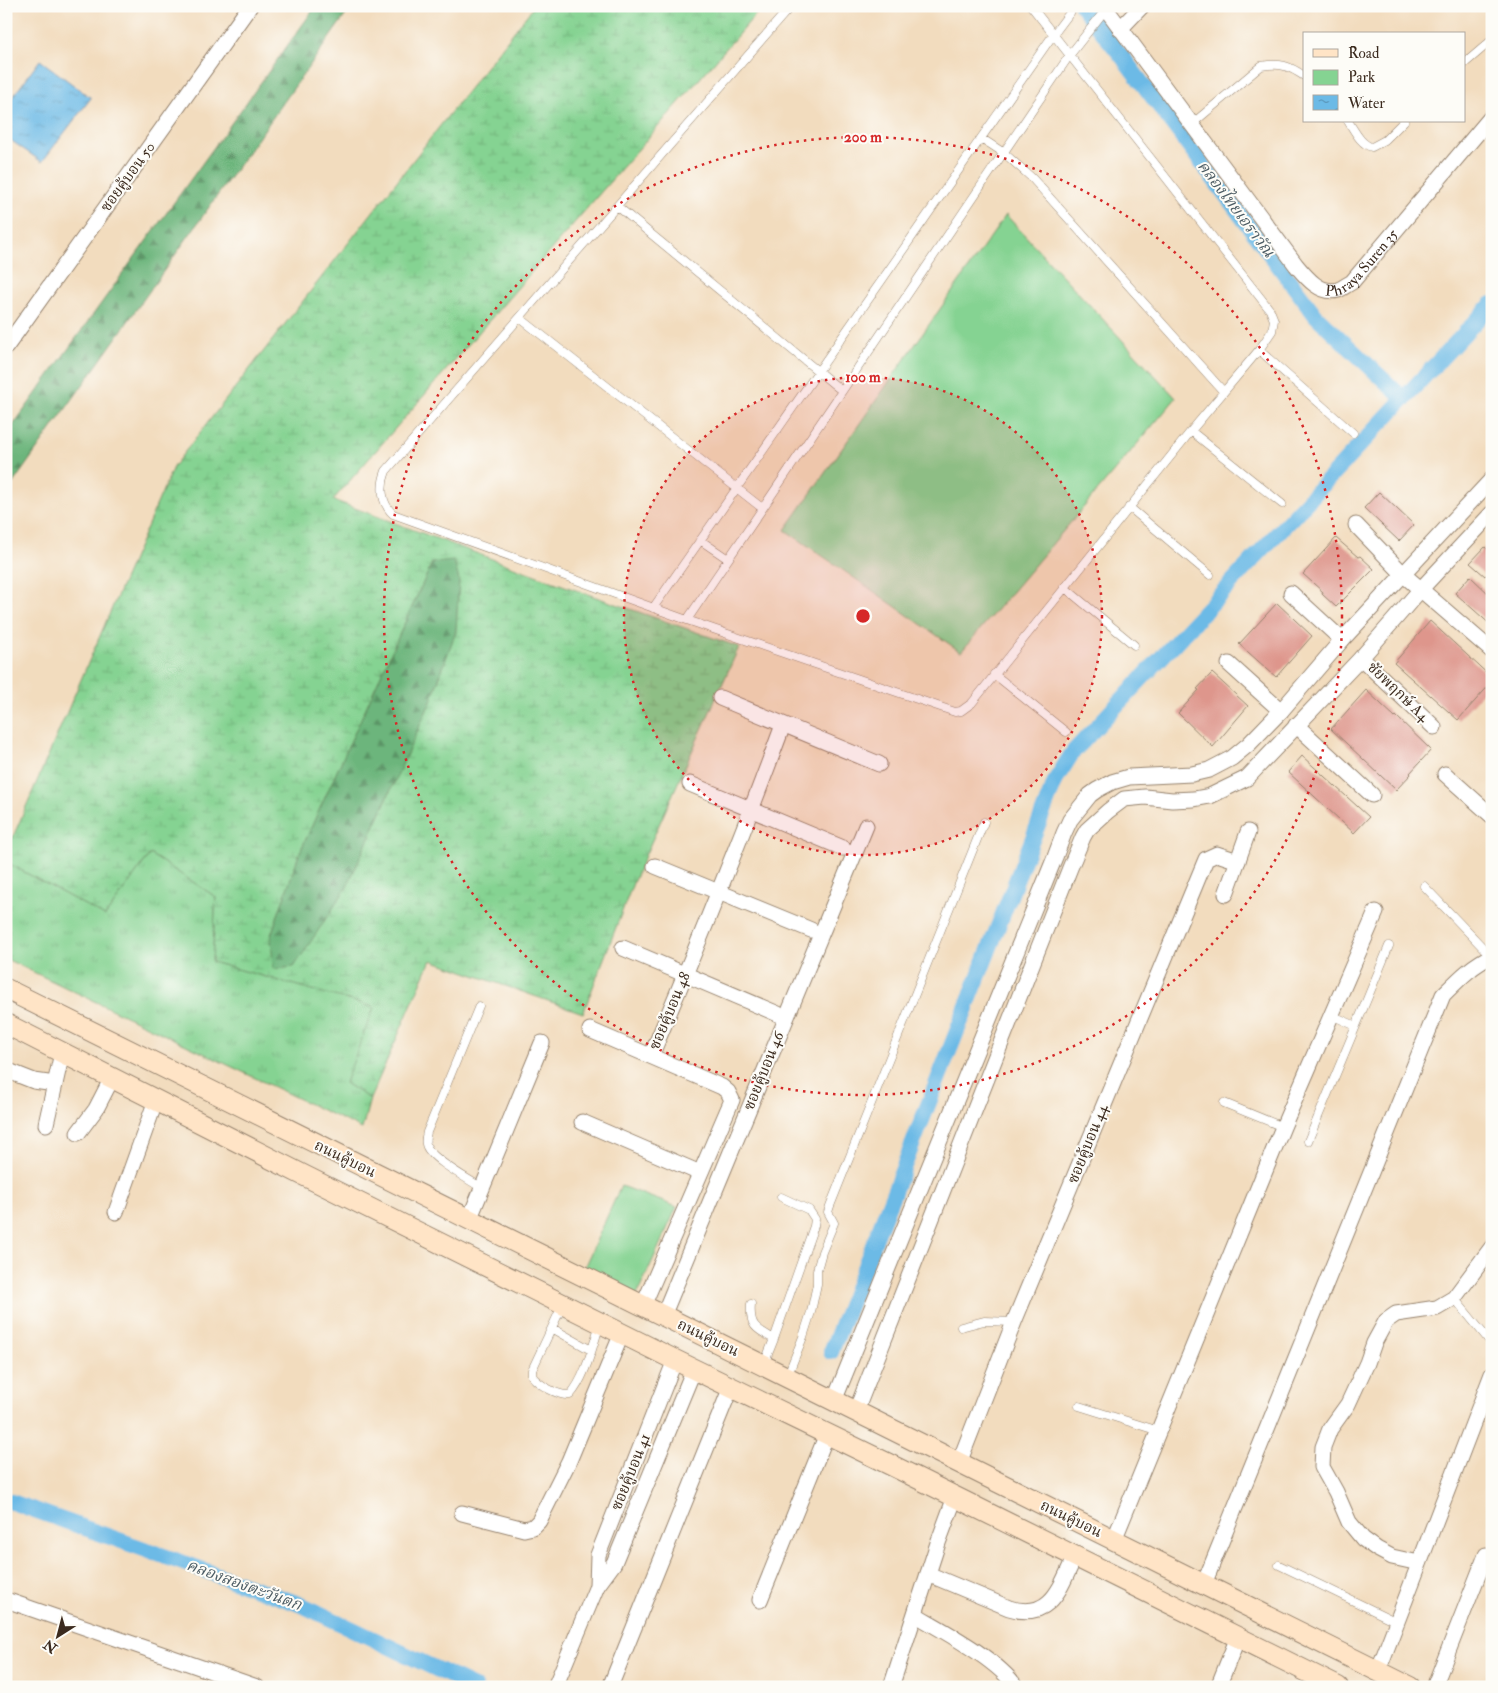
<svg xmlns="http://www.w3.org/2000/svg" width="1498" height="1693" font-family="'IM FELL Double Pica','Noto Serif Thai',serif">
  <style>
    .grass { fill: url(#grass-tufts); stroke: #607e58 }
    .forest { fill: url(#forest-firs); stroke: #54704d }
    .wetland { fill: url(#wetland-marsh); stroke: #607e58; fill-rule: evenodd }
    .green { fill: #85d392; stroke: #607e58 }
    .water { fill: url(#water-ripples); stroke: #547282 }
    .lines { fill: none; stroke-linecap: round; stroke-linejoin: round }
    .canal { stroke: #6cbae6; stroke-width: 16 }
    .building { fill: #de968c }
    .lane-casing { stroke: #96836e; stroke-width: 9 }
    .street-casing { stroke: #96836e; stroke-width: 17 }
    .secondary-casing { stroke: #96836e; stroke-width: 22 }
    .lane { stroke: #fff; stroke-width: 8 }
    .street { stroke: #fff; stroke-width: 15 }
    .secondary { stroke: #ffe4c6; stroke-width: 20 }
    .ring { fill: none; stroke: #d62828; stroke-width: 2.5; stroke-dasharray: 2.5 5 }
    .labels { text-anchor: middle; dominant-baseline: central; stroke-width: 4; stroke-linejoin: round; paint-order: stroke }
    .street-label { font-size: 15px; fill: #3b2a1e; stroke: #fdfcf7 }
    .water-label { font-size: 16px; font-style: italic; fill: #4c5c64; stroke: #fdfcf7 }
    .centre { fill: #d62828; stroke: #fdfcf7; stroke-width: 2.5 }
    .ring-label { font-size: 15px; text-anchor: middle; font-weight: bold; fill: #d62828; stroke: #fdfcf7; stroke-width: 4; stroke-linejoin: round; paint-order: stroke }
  </style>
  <defs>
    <pattern id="grass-tufts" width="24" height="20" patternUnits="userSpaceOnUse" patternTransform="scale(1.25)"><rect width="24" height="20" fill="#85d392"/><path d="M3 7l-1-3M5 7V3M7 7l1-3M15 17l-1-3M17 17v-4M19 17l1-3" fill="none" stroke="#74b57d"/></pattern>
    <pattern id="forest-firs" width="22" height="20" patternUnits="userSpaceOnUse" patternTransform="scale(1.25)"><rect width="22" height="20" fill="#6cb57c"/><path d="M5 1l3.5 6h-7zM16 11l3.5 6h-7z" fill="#5a9365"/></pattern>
    <pattern id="wetland-marsh" width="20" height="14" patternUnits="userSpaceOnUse" patternTransform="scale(1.25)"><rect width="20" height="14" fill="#85d392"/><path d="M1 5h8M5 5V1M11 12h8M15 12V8" fill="none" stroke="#74b57d"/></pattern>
    <pattern id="water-ripples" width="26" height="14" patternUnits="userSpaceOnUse" patternTransform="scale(1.25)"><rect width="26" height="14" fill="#6cbae6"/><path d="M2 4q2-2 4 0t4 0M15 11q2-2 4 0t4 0" fill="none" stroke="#5a97ba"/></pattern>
  </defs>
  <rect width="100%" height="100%" fill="#fdfcf7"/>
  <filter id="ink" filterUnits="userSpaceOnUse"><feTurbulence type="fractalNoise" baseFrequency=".02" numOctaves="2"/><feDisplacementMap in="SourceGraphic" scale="10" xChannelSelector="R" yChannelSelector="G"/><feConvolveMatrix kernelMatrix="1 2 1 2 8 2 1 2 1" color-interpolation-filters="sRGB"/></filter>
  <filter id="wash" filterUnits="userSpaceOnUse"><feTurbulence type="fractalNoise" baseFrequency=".0096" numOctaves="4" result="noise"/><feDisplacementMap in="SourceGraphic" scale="20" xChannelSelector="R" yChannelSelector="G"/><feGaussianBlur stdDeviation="1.12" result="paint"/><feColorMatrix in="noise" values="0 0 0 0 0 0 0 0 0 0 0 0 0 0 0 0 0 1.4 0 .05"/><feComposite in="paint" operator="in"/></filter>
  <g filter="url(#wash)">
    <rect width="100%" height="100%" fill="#f2dcbe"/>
    <path class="grass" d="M150,854l66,43 -4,65 163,45 -30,76 25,16 -8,30 -356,-170v-97l99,54z"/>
    <path class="forest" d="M316,6h36l-346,487v-58z
      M454,560l5,19 -3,52 -25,70 -84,186 -53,81 -22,1 -1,-34 28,-81 133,-291z"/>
    <path class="wetland" d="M534,6h229l-430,494 240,89 166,58 -104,231 -52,135 -152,-53 -61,139 -25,-16 29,-76 -162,-45 4,-65 -66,-43 -45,62 -99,-54v-9l167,-386zM454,561l5,19 -3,51 -25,70 -84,186 -53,80 -21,2 -2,-34 28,-81 133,-291z"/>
    <path class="green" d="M1006,215l170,183 -215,254 -176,-122z
      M621,1186l56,21 -41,90 -53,-27z"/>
    <path class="water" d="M40,60l51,38 -49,64 -36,-25v-31z"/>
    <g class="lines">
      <path class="canal" d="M1082,6l42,53 192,257 88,83
        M831,1352l225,-573 17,-27 419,-448
        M6,1500l296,105 172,82"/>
    </g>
    <g id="blocks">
      <path class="building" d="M1379,492l35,33 -15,16 -35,-33z
        M1336,538l22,19 2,-1 14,13 -38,38 -14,-13 1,-2 -20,-18z
        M1485,547l7,6v16l-7,7 -15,-13z
        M1470,576l22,21v29l-37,-33z
        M1277,603l35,33 -36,41 -37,-33z
        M1430,621l62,57v4l-34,38 -64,-57z
        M1212,673l36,33 -35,41 -35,-34 21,-23 -2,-1z
        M1366,690l29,27 1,-1 35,34 -21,23 1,1 -15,16 -65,-61z
        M1302,756l67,61 -15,16 -66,-61z"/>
    </g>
  </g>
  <g filter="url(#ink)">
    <use href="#blocks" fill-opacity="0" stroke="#96836e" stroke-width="1"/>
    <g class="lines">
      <g class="lane-casing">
        <path id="lane" d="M791,6l-405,465c-6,15 -5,32 7,43l294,106 268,92 6,-1 11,-8 219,-272 68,-81 13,-19 2,-11 -4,-10 -239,-304
          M1464,64l28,-24
          M1348,121c6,9 13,24 24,26l13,-7 19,-19
          M1192,124l69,-58c19,-3 27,-1 43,10
          M981,138l23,15 28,25 191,213
          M617,206l225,185
          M520,318l242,190
          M1259,350l94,83
          M1191,431l91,73
          M1129,507l81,68
          M700,540l28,19
          M1064,587l70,58
          M653,608l400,-573 22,-29
          M687,620l382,-564 37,-47
          M994,674l72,58
          M1424,886l67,70
          M479,1006l-52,126c-1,4 -2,9 -1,12 2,14 44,36 56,44
          M1356,1026l33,-80
          M1224,1103l59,24
          M1308,1141l48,-115 -25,-11
          M1454,1298l38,46
          M563,1304l-31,66v6c7,9 26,20 38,19 15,-16 23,-50 30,-71
          M751,1304c-2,22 5,25 23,35l-10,25
          M961,1327l23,-6 30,1
          M552,1328l39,22
          M774,1339l40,-113 1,-7 -6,-9 -28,-13
          M787,1377l16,-40 8,-25 6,-28v-14l5,-18 12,-29 -6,-11 2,-6 154,-384
          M1079,1406l80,25
          M1279,1565l118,57"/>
      </g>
      <g class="street-casing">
        <g id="street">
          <path id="s1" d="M1104,6l192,259c10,12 24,30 42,25 5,-2 10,-6 14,-8l140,-166"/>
          <path d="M1120,29l22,-23"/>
          <path d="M6,347l244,-341"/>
          <path d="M1356,525l48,50 88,76"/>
          <path d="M1291,593l51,47"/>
          <path d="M1361,658l73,69"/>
          <path d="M1229,664l52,47"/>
          <path d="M720,698l159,66"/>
          <path d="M1296,725l76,70"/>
          <path d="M1445,774l47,42"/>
          <path d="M690,784l153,64"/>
          <path d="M655,866l156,64"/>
          <path d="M1226,894l22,-62"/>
          <path d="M623,948l155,66"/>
          <path d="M590,1030l132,57 6,5 4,8 -89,206"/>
          <path d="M651,1056c46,-109 91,-219 132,-331"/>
          <path d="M6,1070l28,11 21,3"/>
          <path d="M582,1122l118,51"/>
          <path d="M46,1124l16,-71"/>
          <path d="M78,1133l18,-24 16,-31"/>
          <path d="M116,1212l40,-112"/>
          <path d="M469,1220l73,-177"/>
          <path d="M663,1316l203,-490"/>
          <path d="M834,1401l221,-544 9,-24 6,-13 20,-25 7,-5 15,-8 17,-5 63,-3 17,-4 23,-12 17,-14 32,-33 61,-71 150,-161"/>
          <path d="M856,1411l214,-543 13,-31 4,-7 21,-19 16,-12 21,-2 27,3 22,-1 16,-3 37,-18 114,-120 60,-69 71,-76"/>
          <path d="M959,1463l55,-141 192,-463 11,-5 21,7"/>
          <path d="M462,1513l62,16 9,-2 6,-6 30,-60 53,-128"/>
          <path d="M1114,1540l169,-413 93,-215"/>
          <path d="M1419,1563l-27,-6 -15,-8 -14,-10 -14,-17 -13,-30 -14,-25 1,-20 7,-18 18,-25 19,-41 7,-20 12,-22 10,-7 41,-6 17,-10 38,-51"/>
          <path d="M928,1574l81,34c42,13 51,-20 66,-52"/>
          <path d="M1204,1584l239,-589c15,-15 29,-30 49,-39"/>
          <path d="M597,1586l1,-31 77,-195"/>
          <path d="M6,1600l251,87"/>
          <path d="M760,1600l67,-166"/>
          <path d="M916,1615c29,17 82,45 100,72"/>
          <path d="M1378,1671l114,-297"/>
          <path d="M555,1687l42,-101 17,-23 80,-194"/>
          <path d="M610,1687l121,-300"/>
          <path d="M891,1687l47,-144 17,-46"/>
          <path d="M1218,1687l20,-50"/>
          <path d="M1434,1687l52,-132"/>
        </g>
      </g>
      <g class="secondary-casing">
        <path id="secondary" d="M6,989l1404,698
          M6,1024l297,151 372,185 222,108 441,219"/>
      </g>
      <use href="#lane" class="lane"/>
      <use href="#street" class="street"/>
      <use href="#secondary" class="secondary"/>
    </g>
  </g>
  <circle cx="863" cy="616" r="239" fill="#d62828" fill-opacity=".12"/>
  <g class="ring">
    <circle cx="863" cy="616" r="239"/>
    <circle cx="863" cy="616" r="479"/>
  </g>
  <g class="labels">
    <g class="street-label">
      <text transform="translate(128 177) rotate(-54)">ซอยคู้บอน 50</text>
      <text stroke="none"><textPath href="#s1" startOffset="409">Phraya Suren 35</textPath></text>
      <text transform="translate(1398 692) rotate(44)">ชัยพฤกษ์ A4</text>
      <text transform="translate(670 1011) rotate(-67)">ซอยคู้บอน 48</text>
      <text transform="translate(764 1071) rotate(-68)">ซอยคู้บอน 46</text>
      <text transform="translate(1088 1144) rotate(-68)">ซอยคู้บอน 44</text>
      <text transform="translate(345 1159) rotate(26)">ถนนคู้บอน</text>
      <text transform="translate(708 1338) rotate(26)">ถนนคู้บอน</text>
      <text transform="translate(631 1472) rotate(-68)">ซอยคู้บอน 41</text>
      <text transform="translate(1071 1519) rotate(26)">ถนนคู้บอน</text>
    </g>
    <g class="water-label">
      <text transform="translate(1236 209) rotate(53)">คลองไทยเอราวัณ</text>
      <text transform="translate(244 1585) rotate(20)">คลองสองตะวันตก</text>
    </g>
  </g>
  <circle cx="863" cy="616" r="8" class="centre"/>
  <g class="ring-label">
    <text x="863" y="142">200 m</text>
    <text x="863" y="382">100 m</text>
  </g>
  <rect width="1498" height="1693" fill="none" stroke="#fdfcf7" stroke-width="25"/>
  <rect x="1303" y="32" width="162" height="90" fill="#fdfcf7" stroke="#afa8a0"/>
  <rect x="1313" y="49" width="25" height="8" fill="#ffe4c6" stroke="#afa8a0"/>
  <text x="1348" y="58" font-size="15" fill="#3b2a1e">Road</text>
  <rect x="1313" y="70" width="25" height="15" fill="#85d392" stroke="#afa8a0"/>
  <text x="1348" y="82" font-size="15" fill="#3b2a1e">Park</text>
  <rect x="1313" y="95" width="25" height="15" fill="url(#water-ripples)" stroke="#afa8a0"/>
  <text x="1348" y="108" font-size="15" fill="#3b2a1e">Water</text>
  <g transform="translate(58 1636) rotate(216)" stroke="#fdfcf7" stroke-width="4" paint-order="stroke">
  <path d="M0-4L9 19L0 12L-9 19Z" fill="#3b2a1e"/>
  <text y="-8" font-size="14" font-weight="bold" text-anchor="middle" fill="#3b2a1e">N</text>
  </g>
</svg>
